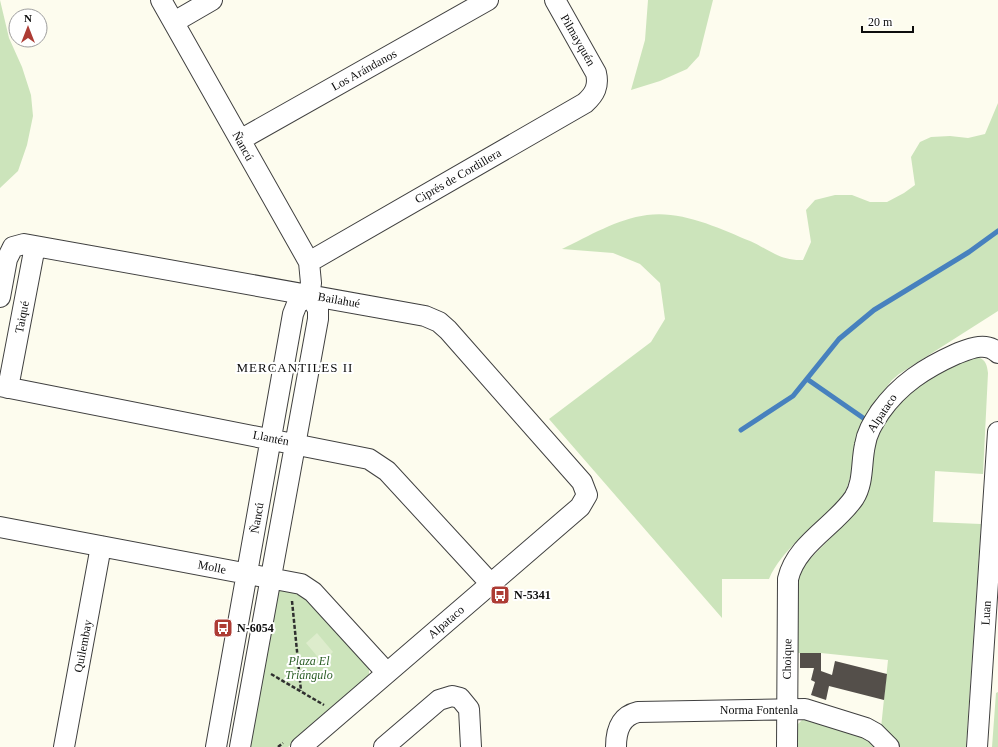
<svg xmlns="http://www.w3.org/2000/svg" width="998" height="747" font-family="Georgia,serif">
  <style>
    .green { fill: #cce4bb }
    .pitch { fill: #ddeccc }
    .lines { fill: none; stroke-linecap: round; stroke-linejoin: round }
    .stream { stroke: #4781be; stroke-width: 5 }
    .building { fill: #544f4a }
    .minor-casing { stroke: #404040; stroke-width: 22 }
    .path { stroke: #2f2f2f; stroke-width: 2.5; stroke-dasharray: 4 2; stroke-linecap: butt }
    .minor { stroke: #fff; stroke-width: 20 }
    .labels { text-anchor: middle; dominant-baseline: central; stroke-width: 4; stroke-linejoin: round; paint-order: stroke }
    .street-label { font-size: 12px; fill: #0d0d0d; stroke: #fff }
    .poi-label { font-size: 12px; font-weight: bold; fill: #0d0d0d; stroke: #fff; text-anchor: start }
    .park-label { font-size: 12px; font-style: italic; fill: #2a5d24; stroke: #fff }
    .neighbourhood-label { font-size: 13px; letter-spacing: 1px; fill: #0d0d0d; stroke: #fff }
  </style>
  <rect width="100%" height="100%" fill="#fdfcee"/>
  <path class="green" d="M0,0l9,38 13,29 9,28 2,21 -6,29 -9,26 -18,17z
    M648,0h65l-14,56 -12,13 -27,12 -29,9 14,-50z
    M998,103v208l-99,63 -7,6c-10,13 -25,33 -32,48 -10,23 -4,52 -20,72 -22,27 -57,46 -71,79h-47v39l-173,-199 102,-77 14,-23 -5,-36 -20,-19 -27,-11 -51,-4c27,-13 55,-30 85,-34 34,-5 72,13 103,26 20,9 30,20 53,19l8,-18 -5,-32 9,-10 20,-5h17l18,7h17l17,-9 11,-8 -4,-28 9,-15 11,-5 19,-1 18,2 17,-4z
    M978,357c8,3 9,8 10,16l-5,101 -48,-3 -2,51 48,2 -15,223h-68l-17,-19 7,-68 -67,-7h-25l1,-71 5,-15 58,-59 4,-8c4,-23 6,-47 15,-69 2,-6 7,-11 11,-15 22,-29 52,-51 88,-59z
    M282,589l19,1 68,77v8l-5,7 -76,65h-40l30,-156z
    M998,692v55h-6l4,-54z
    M802,720h4l50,11 21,16h-82l1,-21z"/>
  <path class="pitch" d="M317,633l16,19 -11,10 -16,-19z"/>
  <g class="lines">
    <path class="stream" d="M807,379l62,43
      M741,430l52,-34 46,-57 35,-29 95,-58 29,-21"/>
  </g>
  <path class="building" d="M800,653h21v18l11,4 3,-14 52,13 -3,26 -55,-14 -3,14 -15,-5 4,-13 -4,-2 3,-12h-14z"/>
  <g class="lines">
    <g class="minor-casing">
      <path id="minor" d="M161,0l148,262 2,21 -2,12 9,14v10l-78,428
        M174,22l38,-22
        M240,140l248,-140
        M309,262l276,-159c10,-9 14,-17 11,-30l-41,-73
        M0,297l7,-38 6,-12 11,-3 401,72 14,6 9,8 134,152 5,13 -7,12 -279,240
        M0,386l369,73 18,12 104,113
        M8,388l27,-142
        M0,527l301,57 12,8 74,81
        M64,747l37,-201
        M216,747l77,-433 4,-10 12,-9
        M384,747l55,-47 13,-4 8,2 9,11 2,38
        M616,747c0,-17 5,-31 22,-35l167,-3 61,19 9,5 14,14
        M787,747l1,-168c8,-35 47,-53 66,-81 10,-16 7,-36 11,-53 2,-13 8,-22 15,-33 20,-28 45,-44 76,-58 13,-5 30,-13 42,-1
        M977,747l21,-315"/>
    </g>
    <path class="path" d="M292,601l9,90
      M271,674l53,31
      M278,747l5,-4"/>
    <use href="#minor" class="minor"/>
  </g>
  <defs>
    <g id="bus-square" transform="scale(1)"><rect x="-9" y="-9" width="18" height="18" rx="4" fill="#ad3c34" stroke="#fff"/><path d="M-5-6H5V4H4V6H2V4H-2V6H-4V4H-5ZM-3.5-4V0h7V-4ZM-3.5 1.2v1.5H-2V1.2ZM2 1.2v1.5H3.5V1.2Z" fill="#fff"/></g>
  </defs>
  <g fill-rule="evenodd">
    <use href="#bus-square" x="500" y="595"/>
    <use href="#bus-square" x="223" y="628"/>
  </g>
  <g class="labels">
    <g class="street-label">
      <text transform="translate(578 40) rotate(60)">Pilmayquén</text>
      <text transform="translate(364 70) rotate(-29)">Los Arándanos</text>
      <text transform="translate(243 146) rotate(61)">Ñancú</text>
      <text transform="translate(458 176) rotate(-30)">Ciprés de Cordillera</text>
      <text transform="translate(339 300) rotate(10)">Bailahué</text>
      <text transform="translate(22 317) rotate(-79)">Taiqué</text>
      <text transform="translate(882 413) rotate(-56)">Alpataco</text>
      <text transform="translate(271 438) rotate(11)">Llantén</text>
      <text transform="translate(257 518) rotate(-80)">Ñancú</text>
      <text transform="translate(212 567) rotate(11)">Molle</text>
      <text transform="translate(986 613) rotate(-86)">Luan</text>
      <text transform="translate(446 622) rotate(-41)">Alpataco</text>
      <text transform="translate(83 646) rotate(-79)">Quilembay</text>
      <text transform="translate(787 659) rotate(-89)">Choique</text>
      <text x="759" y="710">Norma Fontenla</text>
    </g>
    <g class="poi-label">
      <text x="514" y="595">N-5341</text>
      <text x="237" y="628">N-6054</text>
    </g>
    <g class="park-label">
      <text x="309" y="661">Plaza El<tspan x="309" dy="14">Triángulo</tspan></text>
    </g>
    <g class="neighbourhood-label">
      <text x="295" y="367">MERCANTILES II</text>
    </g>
  </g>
  <g transform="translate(28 28)"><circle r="19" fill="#ffffff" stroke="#9e9e9e"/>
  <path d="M0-3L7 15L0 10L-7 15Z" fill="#ad3c34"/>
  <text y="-6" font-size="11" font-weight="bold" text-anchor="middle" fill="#0d0d0d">N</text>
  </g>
  <path d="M862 26v6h51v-6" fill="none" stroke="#0d0d0d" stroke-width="2"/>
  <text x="868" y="26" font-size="12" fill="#0d0d0d" stroke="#ffffff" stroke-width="3" paint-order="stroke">20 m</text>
</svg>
